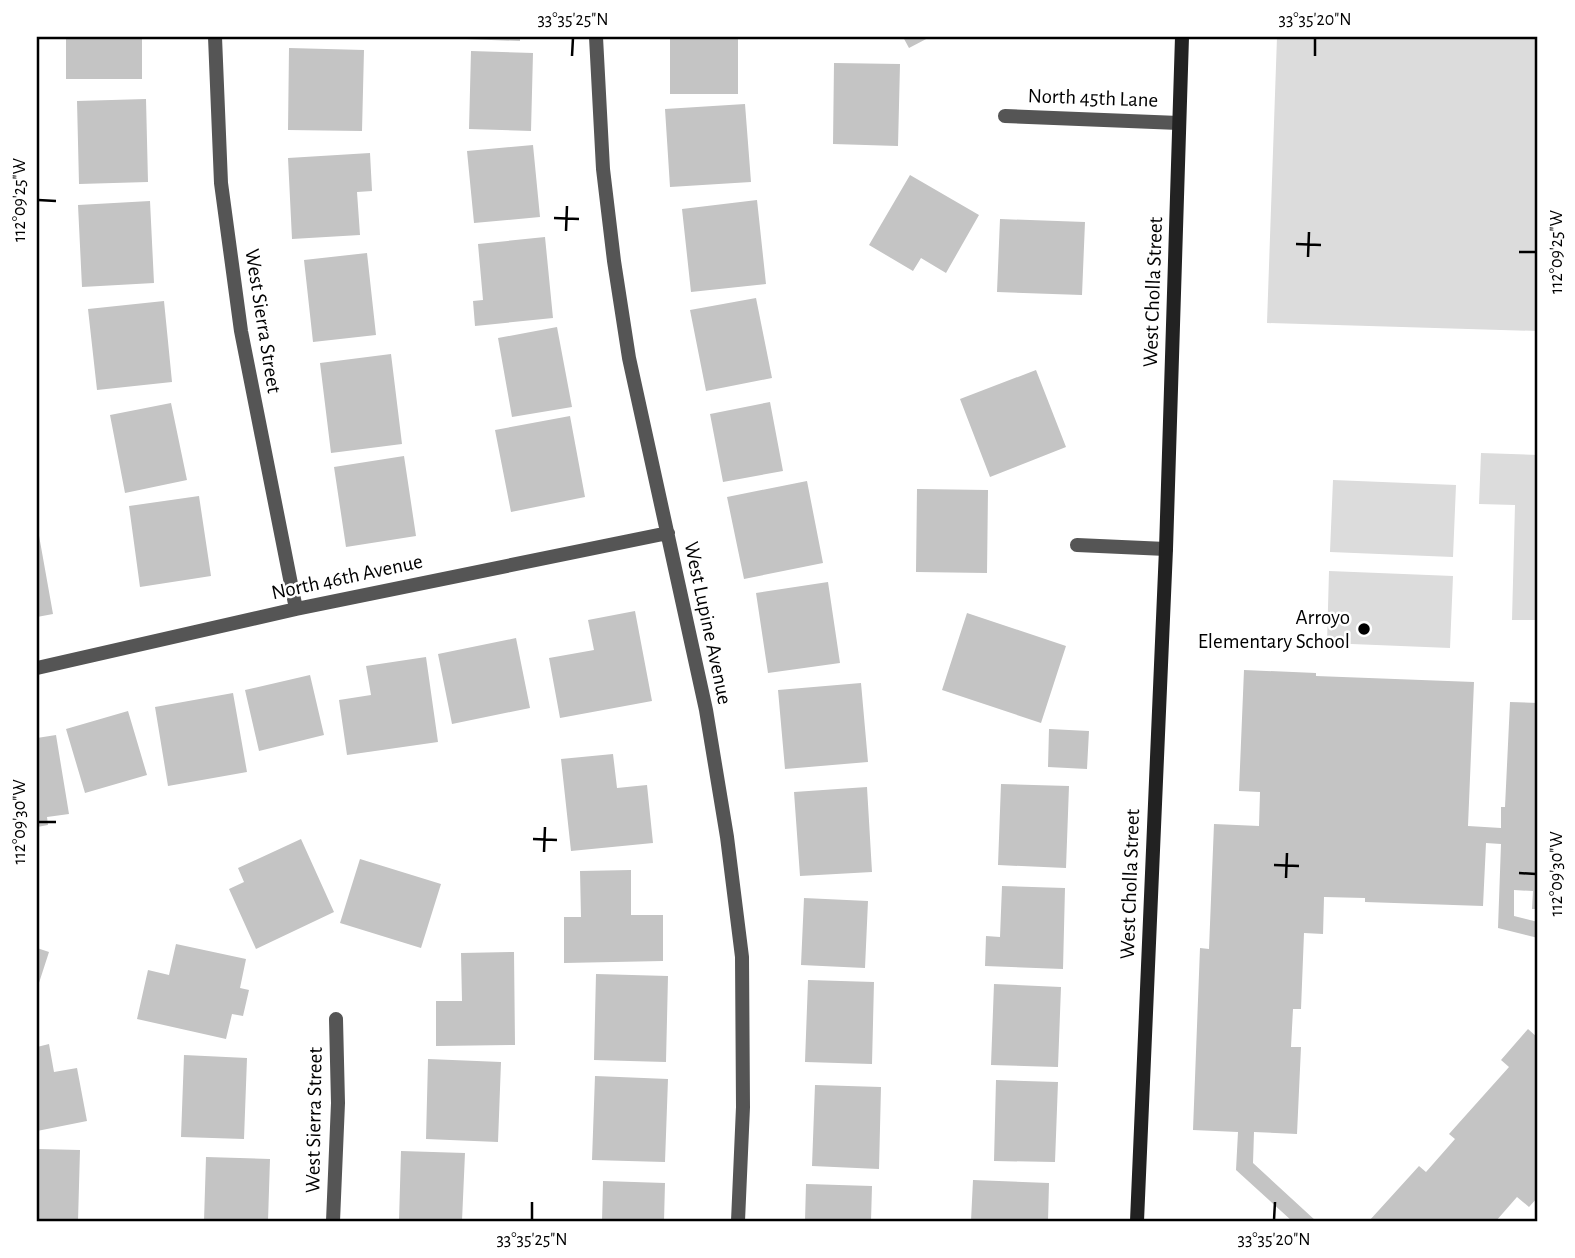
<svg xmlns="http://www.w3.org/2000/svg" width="1575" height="1258" font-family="'Alegreya Sans',sans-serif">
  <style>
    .green { fill: #dcdcdc }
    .building { fill: #c4c4c4 }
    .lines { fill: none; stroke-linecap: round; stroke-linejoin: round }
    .street { stroke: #555; stroke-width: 14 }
    .secondary { stroke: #222; stroke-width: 14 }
    .ticks { fill: none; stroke: #000; stroke-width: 2.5 }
    .poi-dot { fill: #000; stroke: #fff; stroke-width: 2.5 }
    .labels { text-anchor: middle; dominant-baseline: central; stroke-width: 5; stroke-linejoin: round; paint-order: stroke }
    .street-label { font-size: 21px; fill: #000; stroke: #fff }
    .poi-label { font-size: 21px; fill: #000; stroke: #fff; text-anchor: end }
    .neatline { fill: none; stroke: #000; stroke-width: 2.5 }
    .ticks-label { font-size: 18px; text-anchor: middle; fill: #000 }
  </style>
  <rect width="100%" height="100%" fill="#fff"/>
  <path class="green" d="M1277,37h261v294l-271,-8z
    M1481,453l57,2v165h-26l3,-115 -36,-1z
    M1333,480l123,5 -3,72 -123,-5z
    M1329,571l124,5 -3,72 -123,-5z"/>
  <path class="building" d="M66,37h76v42h-76z
    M466,37h54v4l-54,-2z
    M670,37h68v57h-68z
    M903,37h27l-21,11z
    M289,48l75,2 -2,81 -74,-1z
    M471,51l62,2 -2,78 -62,-2z
    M834,63l66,1 -2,82 -65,-2z
    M146,99l2,83 -69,2 -2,-83z
    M745,104l6,78 -81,5 -5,-78z
    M533,145l7,72 -66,6 -7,-72z
    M370,153l2,38 -15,1 3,43 -68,4 -4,-81z
    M910,175l69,40 -33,58 -25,-15 -8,13 -44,-26z
    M757,200l9,84 -75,8 -9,-83z
    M150,201l4,82 -72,4 -4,-82z
    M1000,219l85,3 -3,73 -85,-3z
    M545,237l8,81 -78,8 -2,-25 10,-1 -5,-56z
    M367,253l9,82 -63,7 -9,-82z
    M756,298l16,80 -66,13 -16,-81z
    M164,301l8,81 -75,8 -9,-81z
    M557,327l15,80 -60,10 -14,-79z
    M391,354l11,90 -71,9 -11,-90z
    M1036,370l30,77 -76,30 -30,-78z
    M770,402l13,69 -60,11 -13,-68z
    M171,403l16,77 -62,13 -15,-78z
    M570,416l15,81 -74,15 -16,-82z
    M404,456l12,80 -70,11 -12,-80z
    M807,481l16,82 -79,16 -17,-82z
    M917,489l71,1 -1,83 -71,-1z
    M199,496l12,80 -71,11 -11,-81z
    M37,530h1l15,84 -16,3z
    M828,582l12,81 -72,10 -12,-80z
    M635,611l17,90 -92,17 -11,-60 45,-8 -6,-30z
    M967,613l99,33 -25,77 -99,-33z
    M516,638l14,70 -78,16 -14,-70z
    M426,657l12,85 -91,13 -8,-55 32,-5 -5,-29z
    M1244,670l72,3v3l158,6 -6,144 33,2v-21h4l5,-105 28,1v206h-6l1,-18 -19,-1v26l24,6v16l-40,-10 3,-84 -15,-1 -3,63 -118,-4v-4l-41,-1 -1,37 -19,-1 -3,76h-8l-2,38h10l-4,87 -43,-2 -1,31 63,58h-24l-56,-51 2,-38 -45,-2 7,-182 9,1 5,-125 45,2 1,-34 -21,-1z
    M310,675l14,60 -65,16 -14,-61z
    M861,683l7,79 -83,7 -7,-79z
    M233,693l14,79 -79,14 -13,-79z
    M128,711l19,64 -62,18 -19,-64z
    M1049,729l40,2 -2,38 -39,-2z
    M56,735l13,79 -22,3 1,8 -11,2v-89z
    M613,754l4,34 30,-3 6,58 -82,8 -10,-92z
    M1001,784l68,2 -3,82 -68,-3z
    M867,787l5,85 -72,4 -6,-84z
    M301,839l33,73 -78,37 -27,-60 15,-7 -6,-14z
    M360,859l81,25 -20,64 -81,-25z
    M631,870v45h32v46l-99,2v-46h17l-1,-46z
    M1002,886l63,2 -2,81 -78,-3 1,-30 14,1z
    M804,898l64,3 -3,67 -64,-3z
    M176,944l70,15 -6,29 9,2 -6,26 -11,-2 -6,25 -89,-20 11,-49 21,5z
    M37,948l12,4 -12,37z
    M514,952l1,93 -79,1v-45h26l-1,-48z
    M596,974l72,2 -2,86 -72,-2z
    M808,980l66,2 -2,82 -67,-2z
    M994,984l67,3 -3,80 -67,-2z
    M1528,1029l10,9v159l-9,10 -12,-10 -21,24h-127l50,-55 7,6 29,-33 -6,-5 60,-67 -8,-7z
    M49,1044l5,28 23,-4 10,53 -50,10v-84z
    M184,1055l63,3 -3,81 -63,-2z
    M428,1059l73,3 -3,80 -72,-3z
    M595,1076l73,3 -3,83 -73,-2z
    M996,1080l62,2 -3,80 -61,-1z
    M815,1085l66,2 -2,82 -67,-3z
    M37,1149l43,1 -2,71h-41z
    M401,1151l64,2 -3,68h-63z
    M206,1157l64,2 -2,62h-64z
    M973,1180l76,3 -1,38h-77z
    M603,1181l62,2 -1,38h-62z
    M806,1184l66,2 -1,35h-66z"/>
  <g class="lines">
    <path class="street" d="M215,37l6,146 20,148 55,278
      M596,37l7,132 11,92 15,97 77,352 21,127 15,120 1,150 -5,114
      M1005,116l174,7
      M1077,545l89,4
      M37,668l259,-59 372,-76
      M333,1221l5,-118 -2,-84"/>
    <path class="secondary" d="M1137,1221l29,-672 16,-512"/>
  </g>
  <path class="ticks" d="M572,56l1,-18M1315,56v-18M38,200l18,1M554,218l25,1M566,231l1,-25M1296,244l25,1M1519,252h17M1308,257l1,-25M38,822h18M533,839l24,1M544,852l1,-25M1274,865l25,1M1519,873l17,1M1286,878l1,-25M532,1220v-18M1274,1220l1,-18"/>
  <circle class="poi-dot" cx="1364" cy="629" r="7"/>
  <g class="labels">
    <g class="street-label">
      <text transform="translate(1093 98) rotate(2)">North 45th Lane</text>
      <text transform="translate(1153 292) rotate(-88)">West Cholla Street</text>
      <text transform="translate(263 321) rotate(81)">West Sierra Street</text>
      <text transform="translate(347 577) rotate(-12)">North 46th Avenue</text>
      <text transform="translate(708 623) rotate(78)">West Lupine Avenue</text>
      <text transform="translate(1130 884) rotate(-88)">West Cholla Street</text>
      <text transform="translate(314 1120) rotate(-89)">West Sierra Street</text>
    </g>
    <g class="poi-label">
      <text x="1350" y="617">Arroyo<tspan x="1350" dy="24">Elementary School</tspan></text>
    </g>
  </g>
  <rect width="1575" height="1258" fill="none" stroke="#ffffff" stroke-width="77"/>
  <rect x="38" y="38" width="1498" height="1182" class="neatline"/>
  <g class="ticks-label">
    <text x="573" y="25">33°35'25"N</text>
    <text x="1315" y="25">33°35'20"N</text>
    <text transform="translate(19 200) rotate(-90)" y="6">112°09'25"W</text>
    <text transform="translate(1556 252) rotate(-90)" y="6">112°09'25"W</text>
    <text transform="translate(19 822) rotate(-90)" y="6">112°09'30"W</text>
    <text transform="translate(1556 874) rotate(-90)" y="6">112°09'30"W</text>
    <text x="532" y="1245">33°35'25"N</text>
    <text x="1274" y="1245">33°35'20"N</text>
  </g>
</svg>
